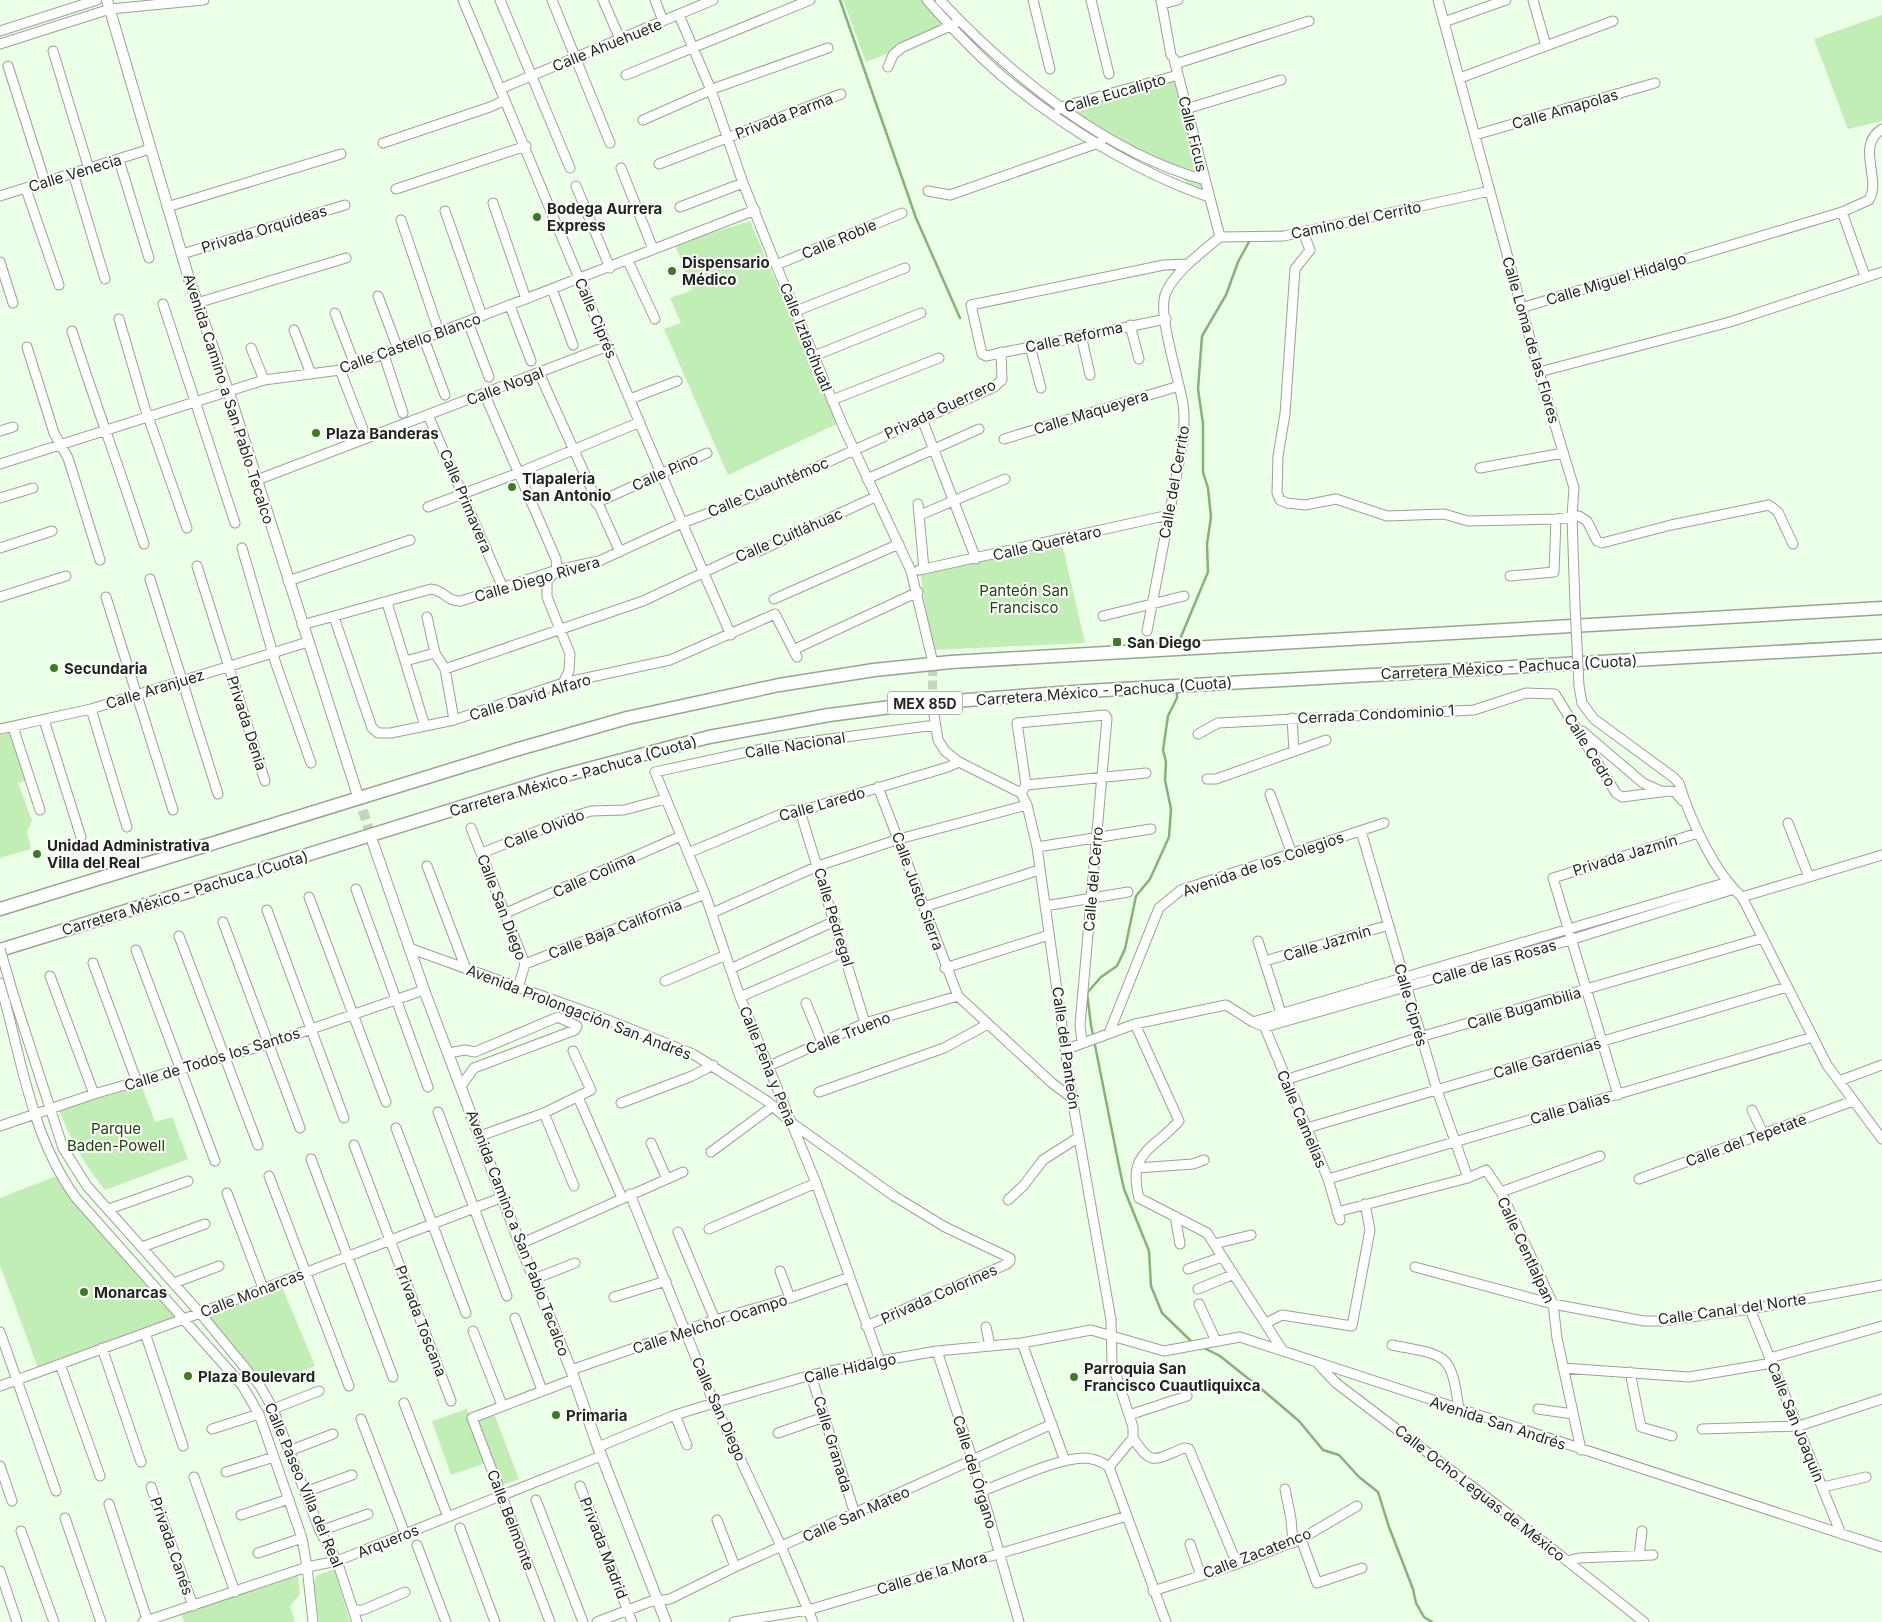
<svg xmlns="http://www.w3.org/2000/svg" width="1882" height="1622" font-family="Inter,sans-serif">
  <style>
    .green { fill: #c1eeb4 }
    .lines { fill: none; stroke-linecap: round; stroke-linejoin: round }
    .stream { stroke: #84b377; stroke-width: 2.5 }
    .minor-tunnel { stroke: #c3d4bf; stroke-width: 9; stroke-dasharray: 9 4.5; stroke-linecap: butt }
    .major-tunnel { stroke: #c3d4bf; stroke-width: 10; stroke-dasharray: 10 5; stroke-linecap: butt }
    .minor-casing { stroke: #95a690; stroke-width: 11 }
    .major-casing { stroke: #95a690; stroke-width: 12 }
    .highway-casing { stroke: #95a690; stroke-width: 15 }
    .minor { stroke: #fff; stroke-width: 9 }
    .major { stroke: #fff; stroke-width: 10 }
    .highway { stroke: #fff; stroke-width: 12 }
    .minor-bridge-casing { stroke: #95a690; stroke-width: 11; stroke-linecap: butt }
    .minor-bridge { stroke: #fff; stroke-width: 9 }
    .poi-dot { fill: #397d20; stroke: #fff; stroke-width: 2 }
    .labels { text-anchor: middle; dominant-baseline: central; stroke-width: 4; stroke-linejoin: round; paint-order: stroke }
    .shield { fill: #fff; stroke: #626761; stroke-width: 1 }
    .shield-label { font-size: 14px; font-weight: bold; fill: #1f261d }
    .street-label { font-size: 15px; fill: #1f261d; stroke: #fff }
    .poi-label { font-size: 15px; font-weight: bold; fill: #1f261d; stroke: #fff; text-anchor: start }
    .park-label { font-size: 15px; fill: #1b480a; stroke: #fff }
  </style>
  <rect width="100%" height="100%" fill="#ecffe7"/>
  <path class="green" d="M843,0h82l28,28 -87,34z
    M1882,15v106l-34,8 -34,-90z
    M1174,77l36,127 -27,-25 -76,-42 -46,-30z
    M750,221l87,203 -109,51 -64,-146 17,-6 -11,-25 22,-8 -17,-46z
    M1062,543l23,100 -154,7 -11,-80z
    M15,730l13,50 -10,3 14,38 -5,10 4,18 -31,9v-124z
    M142,1086l13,36 17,-5 16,42 -83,31c-21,-25 -34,-50 -46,-80z
    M59,1175l122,145 -142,51 -39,-106v-67z
    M280,1282l35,84 -54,19 -60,-71z
    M467,1409l19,54 -35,12 -19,-54z
    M493,1411l26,68 -17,6 -26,-67z
    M334,1569l16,53h-31l-5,-36 2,-10z
    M298,1576l2,18 -10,12 5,16h-111l-3,-8z"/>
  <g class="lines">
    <path class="stream" d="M840,0l76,218 44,100
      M1180,639l28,-67 -1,-28 4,-27 -3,-29 -5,-16v-48l-5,-35 4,-53 24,-41 12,-33 12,-22
      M1177,691v7l-9,18 -5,34 3,12 -1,18 6,29 -2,28 -19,42 -14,17 -11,53 -8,17 -16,11 -14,16 4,32 29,146 4,18 25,62 2,35 11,27 30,29
      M1202,1347l18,9 45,36 34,29 24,29 16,5 20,22 19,15 11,35 24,62 3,14 8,14 8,5"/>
    <path class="minor-tunnel" d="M932,703l1,-40"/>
    <path class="major-tunnel" d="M358,796l15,46"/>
    <g class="minor-casing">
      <path id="minor" d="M463,0c89,212 175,425 268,635
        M500,0l70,168
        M552,0l58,143
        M603,0l17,39
        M655,0l8,21
        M927,0c23,26 48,53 75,76 58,49 136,97 207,121
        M940,0c69,74 166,153 265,180
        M1033,0l17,69
        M1091,0l18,74
        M1161,0l10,55
        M1438,0l101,372 35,116 -2,28 3,90
        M1533,0l13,46
        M1162,4l16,-4
        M679,15l32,75 32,93 33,82 67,161 68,145 22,92
        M1444,22l62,-22
        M0,31l97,-31
        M0,44l110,-35 94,-9
        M53,51l36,118
        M1174,59l46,178
        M1175,64l134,-43
        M8,66l37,116
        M888,67l5,-12 8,-7 54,-24
        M626,75l184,-75
        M1460,78l153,-57
        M500,89l213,-89
        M1059,109l2,-2 117,-32
        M1186,109l95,-29
        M643,120l75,-33 110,-39
        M1475,135l180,-52
        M383,143l107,-36 15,-7
        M119,160l30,98
        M659,164l182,-70
        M621,168l32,81
        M73,173l32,106
        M576,186l34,82
        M26,189l33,96
        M396,189l130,-43
        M928,191l22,4 151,-53
        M0,196l150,-47
        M493,203l33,96
        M167,207l174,-53
        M680,207l63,-24
        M445,211l37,105
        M1842,212l23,64
        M401,220l38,112
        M1303,232l7,18 -15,19 -10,145 -7,42 -1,37 3,7 7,3 18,2 31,-6 51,17 57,-2 24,7 88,-2 23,-3 8,5 10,20 5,2 69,-18 98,-20 9,7 15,32
        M1220,237l64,-1 206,-45
        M182,254l163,-49
        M628,261l27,58
        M0,262l13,41
        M776,265l126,-52
        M552,289l21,56
        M378,296l20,53
        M197,303l149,-45
        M163,304l72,219
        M510,306l21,55
        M1521,308l321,-96 27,-12c13,-21 -14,-54 13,-71
        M796,311l109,-43
        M335,313l20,52
        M119,319l26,89 42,120
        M1166,319l-180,37 -4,-2 -11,-49 193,-40 24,-1
        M468,322l21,55
        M1130,325l9,34
        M294,330l17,44
        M72,331c23,72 49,141 72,213
        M1081,335l9,40
        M424,339l21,56
        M1030,346l11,42
        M27,347l27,86 14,25 32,102
        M251,348l13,32
        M384,355l19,58
        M814,356l107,-43
        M340,370l23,59
        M1539,372l191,-50 152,-50
        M539,373l81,179
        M484,393l72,166 1,11 -10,11v16l23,57 -1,17 -6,12
        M630,399l47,-18
        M832,400l107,-42
        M428,415l75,173
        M922,419l54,140
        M0,431l13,-4
        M1004,439l175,-53
        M0,464l264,-84 76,-10 15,-5 400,-155
        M1480,468l83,-15
        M867,479l112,-50
        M257,480l351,-134
        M0,498l33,-10
        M596,503l111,-50
        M918,504l6,65 -5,1
        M428,507l90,-34 122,-51
        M920,515l85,-36
        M0,548l52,-17
        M242,548l34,116 35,99
        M197,566l68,215
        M924,569l245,-54
        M1510,576l44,-4 2,-53
        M150,579l68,215
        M288,581l122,-41
        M0,597l66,-21
        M106,597l67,213
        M774,599l125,-55
        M387,603l38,123
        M1103,616l81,-20
        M334,617l38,111 6,5h13l63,-13 109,-37 107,-23 105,-46 22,43
        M427,617l8,36 10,16 9,51
        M302,625l129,-36c13,1 16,13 30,12l96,-31 42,-9 83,-38 64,-24 248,-112 8,-7 -1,-28
        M1147,631l36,-189c1,-13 2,-26 0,-38 -4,-25 -25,-88 -18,-109 7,-21 38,-44 55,-58
        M793,650l125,-58
        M405,661l30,-8
        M445,669l198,-68 102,-48 14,-2 116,-54
        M1579,686l3,17 12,16 79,58 6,6c11,36 35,89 63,114l85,168 55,74
        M932,703l6,37 7,11 14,11 62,31 6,12 10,42 35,251 39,222 1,43 21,64v11
        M91,709l36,118
        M1292,718l2,33
        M44,720l37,117
        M13,727l27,83
        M0,729l91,-20 217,-67
        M1582,731l61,52 18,8
        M1198,734l20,-11 256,-13 52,-17 29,1 61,99 6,4 47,-6 6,1 8,9
        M1207,779h9l110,-39
        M1026,785l120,-12
        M878,787l80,209 94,87 20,15
        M1021,793l5,-8 -9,-62 88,-8 2,3 -27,307 2,17
        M1270,794l22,60
        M800,811l65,212
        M1788,823l21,54
        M471,828l54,136 -7,24
        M1361,831l76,259 31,88
        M1037,847l114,-18
        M482,853l96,-38 13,-4 33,-1 41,-11
        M688,853l103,-43 9,1 148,-44 11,-5
        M427,866l39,103
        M356,889l72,198
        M309,897l77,205
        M1742,897l140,-42
        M1045,906l83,-14
        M924,907l115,-37
        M267,910l77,208
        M506,913l175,-77
        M712,913l106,-47 81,-27 128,-34
        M223,922l77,206
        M179,936l79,209
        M1258,941l23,72
        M409,948l189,68 95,38 74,47 25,22 102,73 51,31 65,31v3l-3,3 -141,62
        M136,950l79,211
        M1265,961l124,-36
        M93,963l44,119
        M525,964l180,-70
        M945,968l104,-33
        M730,969l105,-48
        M50,976l44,118
        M665,981l61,-26
        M0,983c21,72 30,152 76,215l166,187 17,29 43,124 5,29 6,55
        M14,997l49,151 24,38 113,127 60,73 13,23 47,122 17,30 20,61
        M740,997l104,-45
        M806,1003l16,39
        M1253,1022l475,-140
        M1263,1023l65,156 12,41
        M1135,1024l44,97c-26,29 -52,31 -40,77l68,35 76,118
        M1109,1033l50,-125 22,-18 203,-67
        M1067,1049l68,-25 91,-19 27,17 12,5 305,-87 164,-51
        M448,1053l17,-3 10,2 83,-35 19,9 -2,4 -101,38 -13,18
        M769,1066l96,-43 93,-27
        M1285,1080l135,-43 343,-99
        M1839,1081l43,-16
        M819,1092l125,-44 44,-24
        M1618,1095l-65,-217 145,-45
        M578,1097l44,101
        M621,1103l71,-27 21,-11
        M1752,1110l11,23
        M438,1112l69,184
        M544,1113l30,73
        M0,1126l94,-32 174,-50 156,-54
        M396,1128l70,185
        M1307,1128l480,-141
        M480,1136l64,-23 47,-23 -18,-39
        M651,1143l16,36
        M354,1145l97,256
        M711,1152l62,-46
        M311,1159l82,218
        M1137,1168l56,-4 11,-4
        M269,1176l80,210
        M1328,1179l485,-142
        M1639,1179l214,-78
        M1501,1192l99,-36
        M227,1193l36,95
        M630,1194l84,209 67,143 32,76
        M1008,1200l16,-15 19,-25 36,-23
        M109,1209l79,-28
        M1337,1212l131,-34 18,-8 15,22 52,112 4,34 24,112
        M1175,1216l5,28
        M709,1229l107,-46
        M678,1232l37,88
        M520,1244l163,-72
        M1214,1244l37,-9
        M142,1247l63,-23
        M1415,1267l138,37 91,17h17l89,-12 132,-24
        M1188,1269l34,-12
        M780,1271l10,27
        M534,1279l41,-16
        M174,1283l45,-17
        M1198,1289l34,-14
        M614,1297l52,-16
        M1199,1304l17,37
        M1750,1309l91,225
        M515,1318l27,72
        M1266,1323l16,-8 70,11 18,-96 -5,-26
        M986,1327l4,19
        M473,1331l29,74
        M0,1332l56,159
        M145,1333l38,113
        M1022,1343l43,118
        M1392,1345c55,11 59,6 67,65
        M102,1348l39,114
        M937,1351l36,110 46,161
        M1770,1358l112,-32
        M880,1361l-64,-178 -76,-186 -35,-103 -50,-122 115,-25 165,-22
        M60,1364l40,112
        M1319,1365l17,18 171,130 137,109
        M1563,1368l126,9 83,-14
        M571,1370l144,-50 75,-22 60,-21
        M1630,1372l11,55 31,9
        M811,1375l44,139
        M0,1386l200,-73 303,-116
        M404,1403l44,114
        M273,1409l46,-18
        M1538,1409l35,5
        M675,1415l12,30
        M1129,1415l58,-19
        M361,1419l44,115
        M212,1429l47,-15
        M1702,1429l97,-3 83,-27
        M778,1433l46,-16
        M1133,1438c19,29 21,22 51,10l5,1 48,115
        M598,1447l77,-32 39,-12 97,-28 69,-14 57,-10 85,-8 69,-13 73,21 76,-14 642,210
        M289,1451l44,-17
        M0,1466l12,35
        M1109,1467l57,155
        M1109,1467l24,-29
        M226,1472l48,-15
        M194,1477l41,115
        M580,1486l52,136
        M151,1487l42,119
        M1823,1487l43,-10
        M1285,1489l6,30 2,24
        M982,1491c28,-10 73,-32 101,-33 10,0 18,3 26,9
        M305,1492l47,-17
        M536,1500l47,122
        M109,1504l39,118
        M241,1515l48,-16
        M65,1518l36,104
        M717,1520l18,47
        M460,1528l35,94
        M21,1531l33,91
        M320,1531l48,-17
        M1301,1539l16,44 45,-15
        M1190,1544l11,32
        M417,1545l29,77
        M258,1553l44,-15
        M1639,1556l3,-25
        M1567,1561l12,-3 74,-3
        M0,1571l17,51
        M1153,1591l84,-27 64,-25 56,-33
        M354,1610h9l42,-18
        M143,1622l164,-55 30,-6 264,-105
        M550,1622l-78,-204 102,-39
        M597,1622l52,-20 21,-3 65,-32 317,-143
        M734,1622l74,-12 319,-94"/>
    </g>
    <g class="major-casing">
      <path id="major" d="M107,0l82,279 43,123 126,394
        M373,843l51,147 96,254 51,126 27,77 68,175"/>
    </g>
    <g class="highway-casing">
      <path id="highway" d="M0,909l515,-159 112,-32 152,-33 95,-15 77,-8 931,-54
        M0,950l558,-173 151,-40 120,-22 85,-11 173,-13 795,-45"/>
    </g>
    <use href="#minor" class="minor"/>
    <use href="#major" class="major"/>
    <use href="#highway" class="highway"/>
    <g class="minor-bridge-casing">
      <path id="minor-bridge" d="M1575,606l4,80
        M0,949l14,48"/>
    </g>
    <use href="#minor-bridge" class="minor-bridge"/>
  </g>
  <g class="poi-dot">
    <circle cx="537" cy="217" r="5"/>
    <circle cx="672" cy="271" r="5"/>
    <circle cx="316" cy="433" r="5"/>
    <circle cx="512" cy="487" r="5"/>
    <rect x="1112" y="637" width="10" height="10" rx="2.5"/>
    <circle cx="54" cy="668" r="5"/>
    <circle cx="37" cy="854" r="5"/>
    <circle cx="84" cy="1292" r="5"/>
    <circle cx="188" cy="1376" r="5"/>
    <circle cx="1074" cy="1377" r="5"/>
    <circle cx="556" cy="1415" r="5"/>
  </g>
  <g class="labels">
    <rect class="shield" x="887.5" y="691.5" width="75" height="23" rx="4"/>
    <g class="shield-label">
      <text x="925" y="703">MEX 85D</text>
    </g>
    <g class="street-label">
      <text transform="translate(607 45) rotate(-22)">Calle Ahuehuete</text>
      <text transform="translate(1115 93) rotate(-16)">Calle Eucalipto</text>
      <text transform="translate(1565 109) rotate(-16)">Calle Amapolas</text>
      <text transform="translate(784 116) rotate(-21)">Privada Parma</text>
      <text transform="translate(1193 134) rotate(76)">Calle Ficus</text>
      <text transform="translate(75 173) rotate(-17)">Calle Venecia</text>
      <text transform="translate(1356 220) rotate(-12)">Camino del Cerrito</text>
      <text transform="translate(264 229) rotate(-17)">Privada Orquídeas</text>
      <text transform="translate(839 239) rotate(-23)">Calle Roble</text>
      <text transform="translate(1616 279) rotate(-17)">Calle Miguel Hidalgo</text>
      <text transform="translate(596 318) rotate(67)">Calle Ciprés</text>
      <text transform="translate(806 337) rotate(68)">Calle Iztlacíhuatl</text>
      <text transform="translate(1074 337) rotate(-12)">Calle Reforma</text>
      <text transform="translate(1531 340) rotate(74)">Calle Loma de las Flores</text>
      <text transform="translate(410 343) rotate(-20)">Calle Castello Blanco</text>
      <text transform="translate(505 386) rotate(-21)">Calle Nogal</text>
      <text transform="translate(229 399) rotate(72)">Avenida Camino a San Pablo Tecalco</text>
      <text transform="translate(940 409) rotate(-25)">Privada Guerrero</text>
      <text transform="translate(1091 412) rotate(-17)">Calle Maqueyera</text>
      <text transform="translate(665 472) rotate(-24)">Calle Pino</text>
      <text transform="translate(1174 482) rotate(-80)">Calle del Cerrito</text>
      <text transform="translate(768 487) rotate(-23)">Calle Cuauhtémoc</text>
      <text transform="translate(466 501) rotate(67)">Calle Primavera</text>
      <text transform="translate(789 535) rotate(-23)">Calle Cuitláhuac</text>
      <text transform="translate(1047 543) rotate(-13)">Calle Querétaro</text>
      <text transform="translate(537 579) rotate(-16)">Calle Diego Rivera</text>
      <text transform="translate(1509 667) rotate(-3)">Carretera México - Pachuca (Cuota)</text>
      <text transform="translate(155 689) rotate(-17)">Calle Aranjuez</text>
      <text transform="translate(1104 691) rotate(-4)">Carretera México - Pachuca (Cuota)</text>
      <text transform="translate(530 697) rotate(-17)">Calle David Alfaro</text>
      <text transform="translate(1376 714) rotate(-3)">Cerrada Condominio 1</text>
      <text transform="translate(247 723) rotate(72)">Privada Denia</text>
      <text transform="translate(795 745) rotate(-9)">Calle Nacional</text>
      <text transform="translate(1590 750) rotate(58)">Calle Cedro</text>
      <text transform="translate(573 776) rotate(-16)">Carretera México - Pachuca (Cuota)</text>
      <text transform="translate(822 804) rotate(-16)">Calle Laredo</text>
      <text transform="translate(544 829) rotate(-21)">Calle Olvido</text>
      <text transform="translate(1625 855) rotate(-17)">Privada Jazmín</text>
      <text transform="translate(1263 864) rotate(-19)">Avenida de los Colegios</text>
      <text transform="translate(594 875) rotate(-24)">Calle Colima</text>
      <text transform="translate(1093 879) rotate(-85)">Calle del Cerro</text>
      <text transform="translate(918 891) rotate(70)">Calle Justo Sierra</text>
      <text transform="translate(185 893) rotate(-17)">Carretera México - Pachuca (Cuota)</text>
      <text transform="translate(502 907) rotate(69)">Calle San Diego</text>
      <text transform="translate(834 917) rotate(73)">Calle Pedregal</text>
      <text transform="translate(615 929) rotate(-21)">Calle Baja California</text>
      <text transform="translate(1327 943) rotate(-17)">Calle Jazmín</text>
      <text transform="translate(1494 962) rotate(-16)">Calle de las Rosas</text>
      <text transform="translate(1411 1005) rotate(74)">Calle Ciprés</text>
      <text transform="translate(1524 1008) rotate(-16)">Calle Bugambilia</text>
      <text transform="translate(579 1012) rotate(21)">Avenida Prolongación San Andrés</text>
      <text transform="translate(848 1033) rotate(-22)">Calle Trueno</text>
      <text transform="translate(1066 1048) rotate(82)">Calle del Panteón</text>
      <text transform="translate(1547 1058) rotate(-16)">Calle Gardenias</text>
      <text transform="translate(212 1059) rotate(-17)">Calle de Todos los Santos</text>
      <text transform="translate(768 1066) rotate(68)">Calle Peña y Peña</text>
      <text transform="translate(1570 1108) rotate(-16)">Calle Dalias</text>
      <text transform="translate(1302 1119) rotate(67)">Calle Camelias</text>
      <text transform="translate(1746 1140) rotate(-20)">Calle del Tepetate</text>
      <text transform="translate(518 1233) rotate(69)">Avenida Camino a San Pablo Tecalco</text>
      <text transform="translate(1526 1250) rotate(65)">Calle Centlalpan</text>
      <text transform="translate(252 1293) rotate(-21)">Calle Monarcas</text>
      <text transform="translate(939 1294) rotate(-24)">Privada Colorines</text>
      <text transform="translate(1732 1309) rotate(-8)">Calle Canal del Norte</text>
      <text transform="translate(421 1321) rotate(69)">Privada Toscana</text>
      <text transform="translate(710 1324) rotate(-18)">Calle Melchor Ocampo</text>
      <text transform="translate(850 1368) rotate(-12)">Calle Hidalgo</text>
      <text transform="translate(719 1409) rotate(66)">Calle San Diego</text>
      <text transform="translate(1796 1422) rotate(68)">Calle San Joaquín</text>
      <text transform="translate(1498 1423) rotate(18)">Avenida San Andrés</text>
      <text transform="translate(833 1444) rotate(73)">Calle Granada</text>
      <text transform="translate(975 1472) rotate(73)">Calle del Órgano</text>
      <text transform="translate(304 1485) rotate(67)">Calle Paseo Villa del Real</text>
      <text transform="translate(1480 1493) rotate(38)">Calle Ocho Leguas de México</text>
      <text transform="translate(856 1514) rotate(-24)">Calle San Mateo</text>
      <text transform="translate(511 1520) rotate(69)">Calle Belmonte</text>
      <text transform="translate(388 1541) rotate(-22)">Arqueros</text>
      <text transform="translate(172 1546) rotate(71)">Privada Canés</text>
      <text transform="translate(604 1548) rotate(69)">Privada Madrid</text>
      <text transform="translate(1257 1553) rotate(-21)">Calle Zacatenco</text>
      <text transform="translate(932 1573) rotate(-17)">Calle de la Mora</text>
    </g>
    <g class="poi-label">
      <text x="547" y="208">Bodega Aurrera<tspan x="547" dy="17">Express</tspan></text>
      <text x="682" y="262">Dispensario<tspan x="682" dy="17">Médico</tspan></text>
      <text x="326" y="433">Plaza Banderas</text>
      <text x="522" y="478">Tlapalería<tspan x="522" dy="17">San Antonio</tspan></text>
      <text x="1127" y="642">San Diego</text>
      <text x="64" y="668">Secundaria</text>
      <text x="47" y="845">Unidad Administrativa<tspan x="47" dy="17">Villa del Real</tspan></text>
      <text x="94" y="1292">Monarcas</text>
      <text x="1084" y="1368">Parroquia San<tspan x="1084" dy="17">Francisco Cuautliquixca</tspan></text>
      <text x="198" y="1376">Plaza Boulevard</text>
      <text x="566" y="1415">Primaria</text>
    </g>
    <g class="park-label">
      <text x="1024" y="590">Panteón San<tspan x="1024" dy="17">Francisco</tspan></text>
      <text x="116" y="1128">Parque<tspan x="116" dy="17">Baden-Powell</tspan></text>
    </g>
  </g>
</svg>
